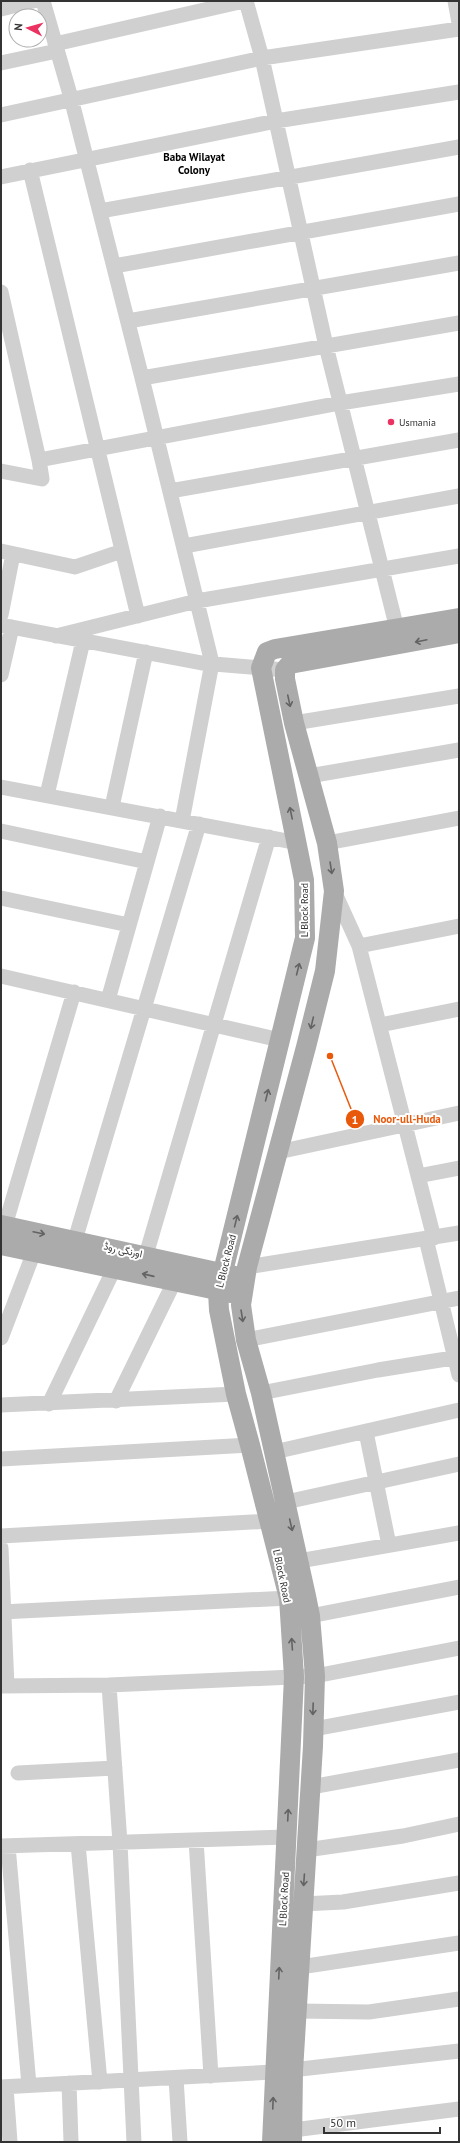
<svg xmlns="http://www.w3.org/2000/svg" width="460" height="2143" font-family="'PT Sans',Vazirmatn,sans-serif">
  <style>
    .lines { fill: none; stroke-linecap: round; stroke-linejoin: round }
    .minor { stroke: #d0d0d0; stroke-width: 15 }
    .major { stroke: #ababab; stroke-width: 20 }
    .oneway { stroke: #636363 }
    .poi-dot { fill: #ec3260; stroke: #fff; stroke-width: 1.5 }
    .labels { text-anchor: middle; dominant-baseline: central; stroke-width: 4; stroke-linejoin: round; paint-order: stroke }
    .poi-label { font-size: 10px; fill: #333; stroke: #fff; text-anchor: start }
    .street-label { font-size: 10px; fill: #333; stroke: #fff }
    .neighbourhood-label { font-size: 11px; font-weight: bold; fill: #000; stroke: #fff }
    .leader { fill: none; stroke: #e8590c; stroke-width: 1.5 }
    .callout-dot { fill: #e8590c; stroke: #fff; stroke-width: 1.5 }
    .mark-label { font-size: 12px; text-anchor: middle; font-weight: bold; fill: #fff }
    .callout-label { font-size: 11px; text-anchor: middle; font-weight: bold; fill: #e8590c; stroke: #fff; stroke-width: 4; stroke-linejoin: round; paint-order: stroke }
  </style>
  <rect width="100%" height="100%" fill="#fff"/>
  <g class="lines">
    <path class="minor" d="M43,1l28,97 71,280 70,285 -30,158
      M246,1l16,57 64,288 71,283
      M455,1l4,22
      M1,9l32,-8
      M55,44l189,-43
      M1,63l56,-12
      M1,115l261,-57 197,-29
      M30,170l108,446
      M1,177l275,-56 183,-29
      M100,211l359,-64
      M114,266l345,-62
      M1,292l38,168 301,-57 119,-19
      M128,321l331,-58
      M142,378l317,-55
      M1,471l41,8 -3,-19
      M170,491l289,-51
      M184,546l275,-50
      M1,551l74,16 47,-16
      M1,615l12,-61
      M1,625l201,38 83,7
      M56,636l141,-35 262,-45
      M1,675l11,-48
      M294,723l165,-27
      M309,776l150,-26
      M1,787l297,56
      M47,795l36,-154
      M112,807l34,-155
      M1,831l146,31
      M327,843l132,-25
      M334,891l25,55 75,292
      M1,898l128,27
      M359,946l100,-20
      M1,976l279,64
      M108,1000l52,-184
      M380,1025l79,-16
      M278,1152l181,-39
      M418,1176l41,-8
      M2,1236l72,-244
      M426,1239l33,136
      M75,1240l124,-416
      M146,1255l123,-418
      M247,1267l212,-34
      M1,1338l33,-86
      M246,1340l213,-42
      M261,1393l117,-23 81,-13
      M116,1401l63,-129
      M49,1404l65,-135
      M1,1405l235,-11
      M366,1432l23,113
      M274,1452l185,-42
      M1,1459l249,-14
      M286,1502l173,-38
      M1,1536l269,-15
      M1,1548l6,138
      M299,1561l160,-28
      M1,1612l288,-14
      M310,1616l149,-29
      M109,1685l11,158 14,299
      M1,1686l108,-1 206,-9 144,-28
      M313,1729l146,-27
      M18,1773l97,-5
      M311,1787l148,-27
      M196,1840l15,236
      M78,1844l22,238
      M1,1846l286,-9
      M8,1846l21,239
      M306,1850l97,-14 56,-12
      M302,1904l41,-2 116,-19
      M300,1967l159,-24
      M298,2011l71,1 90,-13
      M176,2078l4,64
      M69,2083l2,59
      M1,2087l273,-15 185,-21
      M6,2087l4,55
      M293,2130l166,-21"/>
    <path class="major" d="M1,1225l234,51
      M1,1245l230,48
      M272,2142l22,-465 -5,-79 -39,-153 -14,-51 -17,-84 -1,-18 87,-354 -1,-58 -43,-212 6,-16 8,-3 184,-31
      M292,2142l1,-71 20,-325 2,-70 -5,-60 -4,-20 -45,-203 -15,-53 -5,-35 6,-38 59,-220 19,-76 9,-80 -7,-48 -33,-120 -9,-44v-9l5,-6 169,-31"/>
  </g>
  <defs><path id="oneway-shaft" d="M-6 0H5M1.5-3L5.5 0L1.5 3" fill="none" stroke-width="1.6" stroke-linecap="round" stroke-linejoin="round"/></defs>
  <g class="oneway">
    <use href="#oneway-shaft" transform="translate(421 641) rotate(168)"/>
    <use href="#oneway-shaft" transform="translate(289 701) rotate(78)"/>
    <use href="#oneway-shaft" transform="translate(291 813) rotate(-102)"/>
    <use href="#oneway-shaft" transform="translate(331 868) rotate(81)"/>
    <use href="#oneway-shaft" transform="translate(298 969) rotate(-76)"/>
    <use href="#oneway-shaft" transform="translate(312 1023) rotate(103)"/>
    <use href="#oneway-shaft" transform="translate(267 1095) rotate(-76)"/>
    <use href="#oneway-shaft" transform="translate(236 1221) rotate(-76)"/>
    <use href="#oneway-shaft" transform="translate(39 1233) rotate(12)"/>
    <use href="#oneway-shaft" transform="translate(148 1275) rotate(-167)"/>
    <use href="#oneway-shaft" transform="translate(242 1316) rotate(81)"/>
    <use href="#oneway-shaft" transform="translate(291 1525) rotate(77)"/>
    <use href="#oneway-shaft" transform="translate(292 1644) rotate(-94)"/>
    <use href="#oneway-shaft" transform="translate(313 1709) rotate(92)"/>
    <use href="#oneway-shaft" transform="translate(288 1815) rotate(-87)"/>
    <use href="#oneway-shaft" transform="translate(304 1880) rotate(94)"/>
    <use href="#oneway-shaft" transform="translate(279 1973) rotate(-87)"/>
    <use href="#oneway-shaft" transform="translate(273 2103) rotate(-88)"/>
  </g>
  <circle class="poi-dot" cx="391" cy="422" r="4"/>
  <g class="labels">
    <g class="poi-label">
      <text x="399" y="422">Usmania</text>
    </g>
    <g class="street-label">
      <text transform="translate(304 910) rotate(-90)">L Block Road</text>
      <text transform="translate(123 1250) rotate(12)">اورنگی روڈ</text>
      <text transform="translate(226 1261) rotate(-76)">L Block Road</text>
      <text transform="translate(282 1576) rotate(78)">L Block Road</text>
      <text transform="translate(284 1899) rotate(-87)">L Block Road</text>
    </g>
    <g class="neighbourhood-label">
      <text x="194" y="157">Baba Wilayat<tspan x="194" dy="13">Colony</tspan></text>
    </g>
  </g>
  <path class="leader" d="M330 1056L355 1119"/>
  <g class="callout-dot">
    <circle cx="330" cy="1056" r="4"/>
    <circle cx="355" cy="1119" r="10"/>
  </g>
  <g class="mark-label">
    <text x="355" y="1124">1</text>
  </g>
  <g class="callout-label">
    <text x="407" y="1123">Noor-ull-Huda</text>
  </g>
  <rect width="460" height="2143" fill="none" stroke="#333333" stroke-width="4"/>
  <g transform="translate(28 28) rotate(276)"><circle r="19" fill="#ffffff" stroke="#adadad"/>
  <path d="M0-3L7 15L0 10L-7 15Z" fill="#ec3260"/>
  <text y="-6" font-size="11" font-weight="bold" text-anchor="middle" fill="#333333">N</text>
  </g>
  <path d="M324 2127v6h116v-6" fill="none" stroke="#333333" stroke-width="2"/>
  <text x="330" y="2127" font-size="12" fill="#333333" stroke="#ffffff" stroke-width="3" paint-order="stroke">50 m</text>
</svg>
